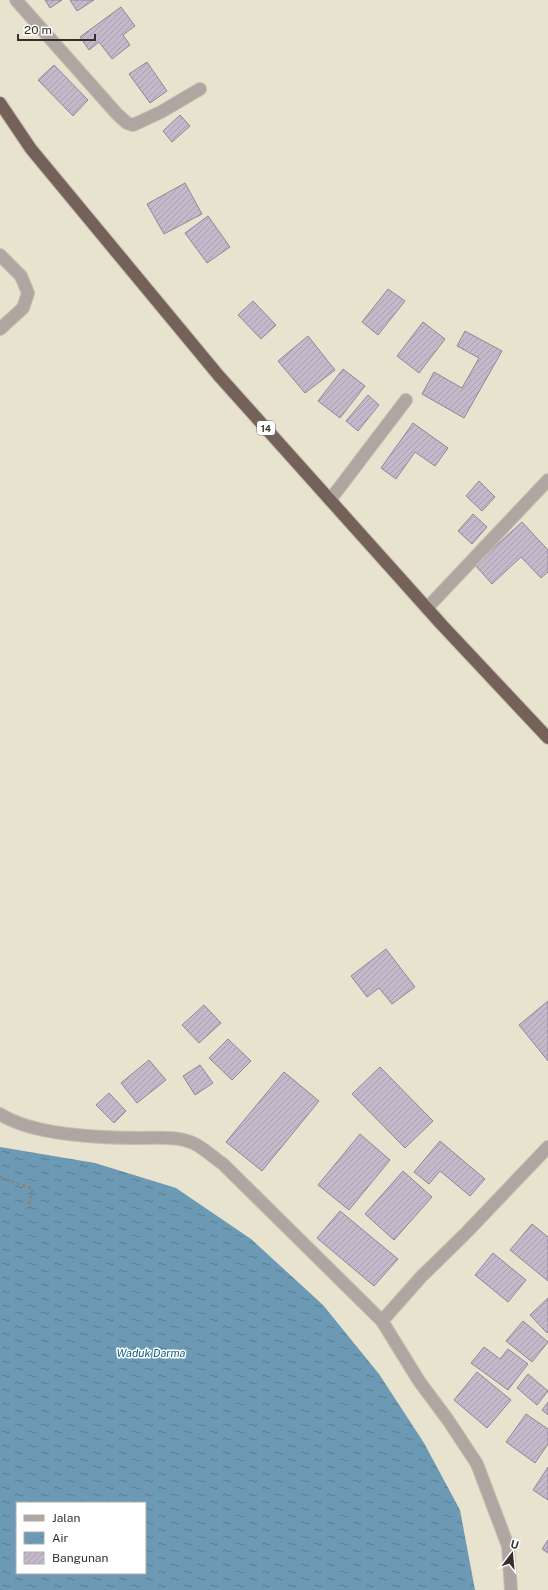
<svg xmlns="http://www.w3.org/2000/svg" width="548" height="1590" font-family="'Public Sans',sans-serif">
  <style>
    .water { fill: url(#water-ripples); fill-rule: evenodd }
    .building { fill: url(#building-hatch); stroke: #908797 }
    .lines { fill: none; stroke-linecap: round; stroke-linejoin: round }
    .minor-casing { stroke: #c4bfae; stroke-width: 14 }
    .highway-casing { stroke: #c4bfae; stroke-width: 14 }
    .path { stroke: #888577; stroke-width: 2.5; stroke-dasharray: 3 3; stroke-linecap: butt }
    .minor { stroke: #afa6a2; stroke-width: 12 }
    .highway { stroke: #746159; stroke-width: 12 }
    .labels { text-anchor: middle; dominant-baseline: central; stroke-width: 3; stroke-linejoin: round; paint-order: stroke }
    .shield { fill: #fff; stroke: #706e68; stroke-width: 1 }
    .shield-label { font-size: 9px; font-weight: bold; fill: #323028 }
    .water-label { font-size: 11px; font-style: italic; fill: #0c5e84; stroke: #fff }
  </style>
  <defs>
    <pattern id="water-ripples" width="26" height="14" patternUnits="userSpaceOnUse"><rect width="26" height="14" fill="#6c99b4"/><path d="M2 4q2-2 4 0t4 0M15 11q2-2 4 0t4 0" fill="none" stroke="#597d92"/></pattern>
    <pattern id="building-hatch" width="6" height="6" patternUnits="userSpaceOnUse"><rect width="6" height="6" fill="#c4b9cb"/><path d="M-1 1l2-2M0 6l6-6M5 7l2-2" fill="none" stroke="#a99fae"/></pattern>
  </defs>
  <rect width="100%" height="100%" fill="#e8e3cf"/>
  <path class="water" d="M0,1147l95,16 81,25 75,51 72,66 56,69 45,69 36,67 15,80h-475zM17,1503h128v70h-128z"/>
  <path class="building" d="M45,0h17l-12,8z
    M70,0h24l-17,11z
    M121,7l14,19 -12,9 7,10 -18,14 -13,-17 -10,8 -9,-13z
    M147,62l20,29 -17,12 -21,-29z
    M54,65l34,35 -15,16 -35,-36z
    M180,115l10,11 -18,16 -9,-11z
    M185,183l17,31 -38,20 -17,-30z
    M208,216l22,31 -23,16 -22,-30z
    M388,289l17,12 -27,34 -16,-13z
    M253,301l23,24 -15,14 -23,-24z
    M423,322l22,17 -26,34 -22,-17z
    M465,331l37,20 -38,67 -42,-24 12,-22 28,16 17,-30 -22,-12z
    M308,336l27,34 -30,23 -27,-32z
    M343,369l22,17 -25,32 -22,-17z
    M368,395l11,10 -21,26 -12,-10z
    M413,423l35,25 -13,18 -20,-14 -19,27 -15,-11z
    M479,481l16,16 -13,14 -16,-15z
    M473,514l14,13 -15,17 -14,-13z
    M522,522l26,28v22l-7,6 -20,-21 -29,27 -17,-19z
    M386,949l29,38 -23,17 -13,-16 -12,9 -16,-21z
    M548,1001v60l-29,-36z
    M204,1005l17,18 -22,20 -17,-18z
    M228,1039l23,22 -19,19 -23,-22z
    M149,1060l17,20 -29,23 -16,-20z
    M200,1065l13,18 -18,12 -12,-19z
    M380,1067l53,54 -28,27 -53,-54z
    M284,1072l35,29 -57,70 -36,-29z
    M109,1093l17,18 -12,12 -18,-18z
    M360,1134l30,26 -41,50 -31,-25z
    M440,1141l45,38 -15,17 -30,-25 -11,13 -15,-12z
    M403,1171l29,26 -38,43 -29,-26z
    M340,1211l58,48 -24,27 -57,-48z
    M532,1224l16,13v44l-38,-31z
    M493,1253l33,27 -18,22 -33,-27z
    M548,1298v34l-1,1 -17,-18z
    M523,1321l25,21 -16,20 -26,-21z
    M484,1347l16,12 8,-10 20,15 -20,26 -37,-27z
    M477,1372l34,28 -24,28 -33,-28z
    M528,1374l20,17 -11,14 -20,-17z
    M548,1402v13l-6,-5z
    M526,1414l22,15v15l-13,19 -29,-21z
    M548,1467v33l-15,-10z
    M548,1540v13l-6,-4z"/>
  <g class="lines">
    <g class="minor-casing">
      <path id="minor" d="M16,0l101,114 10,9 6,2 28,-13 39,-23
        M0,255l21,21 7,17 -5,15 -23,21
        M330,500l76,-100
        M427,608l121,-128
        M0,1114c34,22 102,24 142,24 17,0 36,-2 51,5 11,5 21,15 30,21l159,157
        M511,1590l-3,-44 -31,-82 -29,-44 -29,-39 -37,-60 39,-44 44,-43 83,-87"/>
    </g>
    <g class="highway-casing">
      <path id="highway" d="M0,103l31,46 188,227 223,249 106,113"/>
    </g>
    <path class="path" d="M0,1177l33,12 -6,20"/>
    <use href="#minor" class="minor"/>
    <use href="#highway" class="highway"/>
  </g>
  <g class="labels">
    <rect class="shield" x="257" y="421" width="18" height="14" rx="3"/>
    <g class="shield-label">
      <text x="266" y="428">14</text>
    </g>
    <g class="water-label">
      <text x="151" y="1353">Waduk Darma</text>
    </g>
  </g>
  <rect x="16" y="1502" width="130" height="72" fill="#ffffff" stroke="#adaca9"/>
  <rect x="24" y="1515" width="20" height="6" fill="#afa6a2" stroke="#adaca9"/>
  <text x="52" y="1522" font-size="12" fill="#323028">Jalan</text>
  <rect x="24" y="1532" width="20" height="12" fill="url(#water-ripples)" stroke="#adaca9"/>
  <text x="52" y="1542" font-size="12" fill="#323028">Air</text>
  <rect x="24" y="1552" width="20" height="12" fill="url(#building-hatch)" stroke="#adaca9"/>
  <text x="52" y="1562" font-size="12" fill="#323028">Bangunan</text>
  <g transform="translate(512 1554) rotate(16)" stroke="#ffffff" stroke-width="3" paint-order="stroke">
  <path d="M0-3L7 15L0 10L-7 15Z" fill="#323028"/>
  <text y="-6" font-size="11" font-weight="bold" text-anchor="middle" fill="#323028">U</text>
  </g>
  <path d="M18 34v6h77v-6" fill="none" stroke="#323028" stroke-width="2"/>
  <text x="24" y="34" font-size="12" fill="#323028" stroke="#ffffff" stroke-width="3" paint-order="stroke">20 m</text>
</svg>
